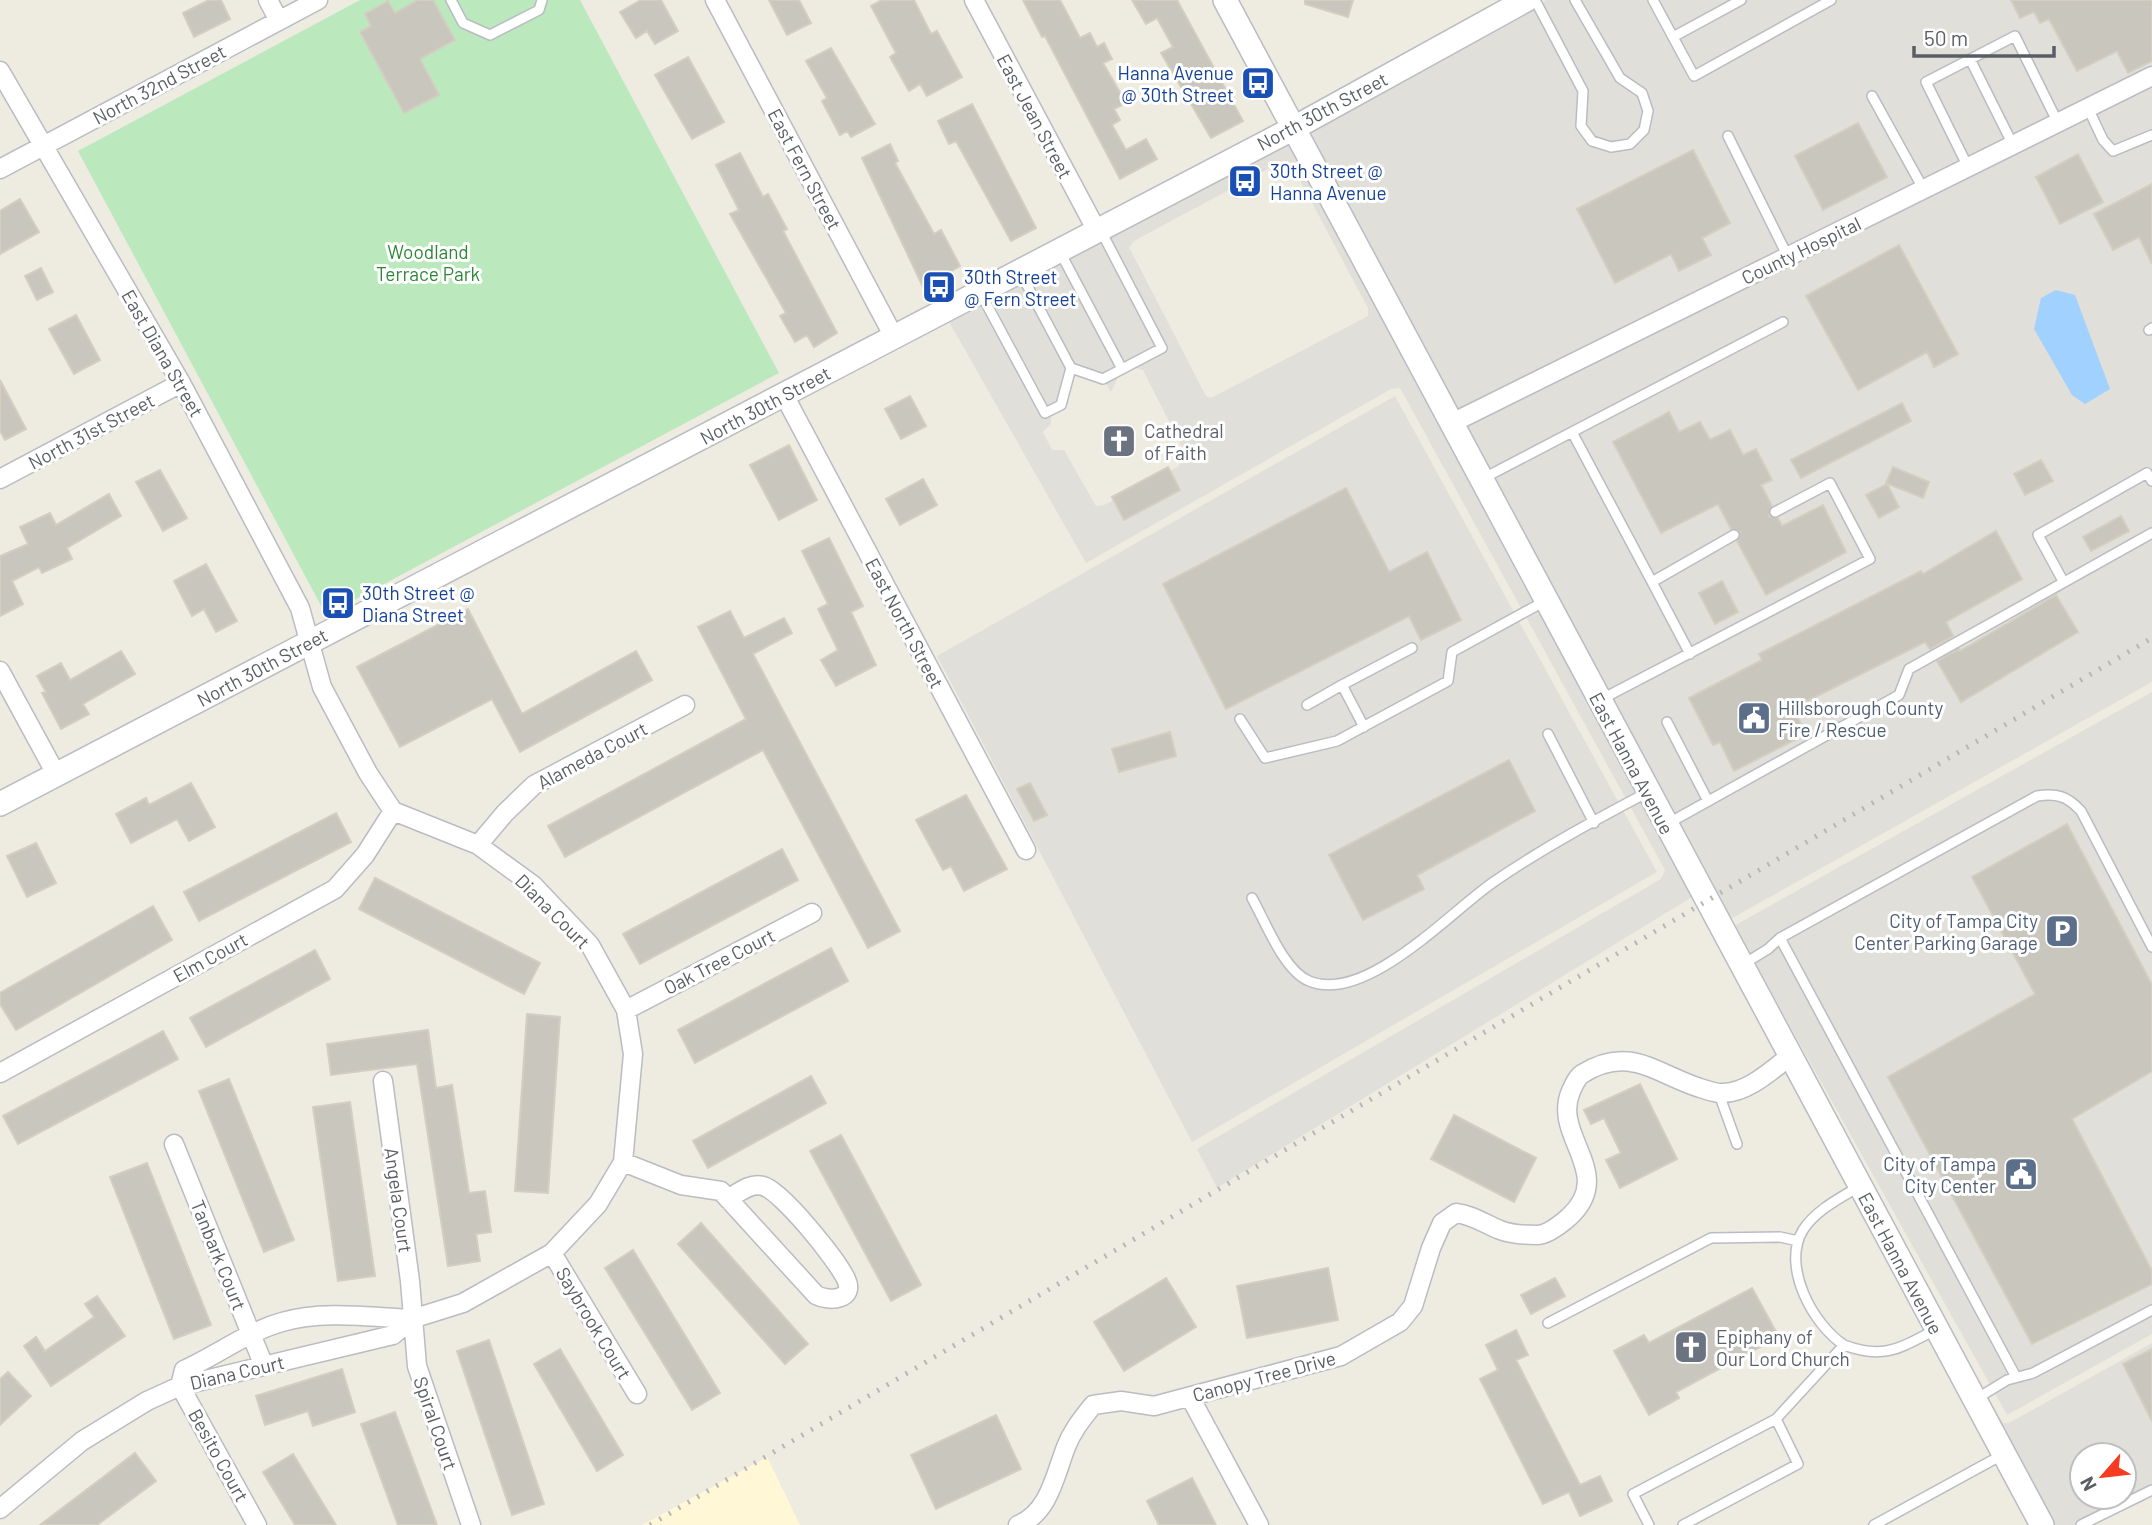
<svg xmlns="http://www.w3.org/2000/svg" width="2152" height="1525" font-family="Barlow,sans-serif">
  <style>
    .commercial { fill: #fff7d6 }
    .industrial { fill: #e1dfd9; fill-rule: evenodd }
    .green { fill: #bce8be }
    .water { fill: #a1d1ff }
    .building { fill: #c9c6be; stroke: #d3cebf; stroke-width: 2 }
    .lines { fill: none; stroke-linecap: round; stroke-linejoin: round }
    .service-casing { stroke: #b9bcc2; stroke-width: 12 }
    .minor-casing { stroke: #b9bcc2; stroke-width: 21 }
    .tertiary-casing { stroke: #b9bcc2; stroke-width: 26 }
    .service { stroke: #fff; stroke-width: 9 }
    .minor { stroke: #fff; stroke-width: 18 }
    .tertiary { stroke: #fff; stroke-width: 23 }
    .rail { stroke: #b5b6b7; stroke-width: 5; stroke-dasharray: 2 9; stroke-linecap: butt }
    .labels { text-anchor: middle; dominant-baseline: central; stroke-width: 6; stroke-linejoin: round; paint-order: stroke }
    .transit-label { font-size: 19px; fill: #164399; stroke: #fff; text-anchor: start }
    .street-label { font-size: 19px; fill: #5a5e64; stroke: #fff }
    .park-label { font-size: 19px; fill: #2e8737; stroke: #fff }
    .worship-label { font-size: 19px; fill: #5b616d; stroke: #fff; text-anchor: start }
    .service-label { font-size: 19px; fill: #4e5e75; stroke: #fff; text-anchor: end }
  </style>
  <rect width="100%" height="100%" fill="#eeece1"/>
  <path class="commercial" d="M767,1457l33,68h-158z"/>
  <path class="industrial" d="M1546,0h606v65l-697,346 -147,-280z
    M2152,87v595l-423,238 -265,-492z
    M1288,141l404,756 -475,291 -20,-39 464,-270 4,-9 -265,-482 -9,1 -305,174 -138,-243zM1277,164l18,7 73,137v8l-157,82 -5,-2 -77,-149 5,-6zM1135,368l8,2 5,10 33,65 1,17 -6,6 -72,37 -8,1 -32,-56h-12l-9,-18 8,-8v-11l18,-10 -4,-11 7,-14 10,-5 23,9 6,10 7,-15z
    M1395,396l262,476 -465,270 -255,-486z
    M2152,692v642l-145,81 -273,-489z
    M1950,1332l53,91h6l143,-80v142l-74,40h-24zM2082,1455h42v42h-42z"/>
  <path class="green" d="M360,0h220l199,373 -453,242 -248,-464z"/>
  <path class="water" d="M2056,290l19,5 35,94 -25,15 -13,-9 -38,-66 7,-31z"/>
  <path class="building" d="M209,0h12l9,19 -36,18 -11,-24z
    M418,0h15l22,40 -35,19 19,36 -35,18 -44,-81 11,-6 -6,-12 23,-13 7,12z
    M641,0h20l17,31 -23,13 -8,-13 -11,7 -16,-26z
    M769,0h30l12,23 -24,12z
    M882,0h32l17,34 6,-3 25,46 -35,19 -7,-12 -11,7 -19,-34 6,-4 -25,-47z
    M1023,0h37l20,38 10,-5 7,14 7,-4 8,16 -9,4 23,40 -12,6 6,11 -8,5 14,25 20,-11 11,20 -37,20 -75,-143 -3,1z
    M1132,0h45l66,121 -32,17 -50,-85 12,-6 -16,-29 -11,6z
    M1305,0h48l-5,17 -43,-13z
    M2011,0h141v61l-24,12 -11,-22 -40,20 -28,-52 -9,4 -6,-11 -14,6z
    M831,48l44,76 -24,13 -4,-6 -7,4 -18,-34 5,-3 -21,-37z
    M688,57l36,65 -32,17 -37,-64z
    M972,104l64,124 -25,13 -55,-100 -7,3 -11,-23z
    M1858,123l29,54 -64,33 -28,-54z
    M890,144l8,17 -3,2 39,71 7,-4 19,36 -37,21 -61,-129z
    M1693,150l37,73 -28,15 9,17 -32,16 -8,-17 -56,29 -38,-74z
    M740,153l23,44 5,-3 19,35 -4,2 54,102 -23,14 -7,-12 -12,7 -15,-26 6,-3 -56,-99 9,-4 -23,-45z
    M2078,154l25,48 -43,22 -24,-47z
    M2152,184v80l-13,-27 -26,13 -19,-36z
    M20,199l19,33 -39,22v-43z
    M1899,245l59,109 -24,13 -7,-15 -69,38 -52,-94z
    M41,268l12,24 -16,8 -12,-24z
    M76,315l24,45 -26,14 -25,-45z
    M0,380l26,49 -21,11 -5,-9z
    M910,396l16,30 -25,13 -16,-30z
    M1902,403l9,18 -110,57 -10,-18z
    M1669,412l10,20 21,-10 10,18 20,-10 13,25 13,-6 16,31 -11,5 11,21 -3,10 9,2 4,8 41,-21 23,47 -80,43 -29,-54 3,-9 -9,-3 -13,-25 -57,29 -48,-91z
    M789,445l28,55 -38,20 -29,-55z
    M2041,460l12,21 -28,14 -11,-21z
    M1168,467l12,23 -56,30 -12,-23z
    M1893,467l36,15 -6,16 -37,-15z
    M160,470l27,48 -24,13 -27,-49z
    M923,479l14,26 -37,20 -14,-26z
    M1887,484l12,23 -20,11 -13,-23z
    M1346,488l43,84 38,-20 34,68 -40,20 -12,-24 -183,93 -63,-125z
    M109,494l12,22 -54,32 5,11 -30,14 -3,-6 -27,14 11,23 -23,12v-60l28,-12 -8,-17 30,-14 6,12z
    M2121,516l8,15 -38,20 -8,-14z
    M1996,531l26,48 -76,43 7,14 -23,13 -5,-7 -132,66 13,26 -72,37 -14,-29 -7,3 -24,-47 73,-38 -3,-6 162,-83 2,3z
    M829,538l34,68 -12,6 25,53 -40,21 -15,-26 17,-10 -20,-41 10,-5 -26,-53z
    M206,564l31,57 -21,11 -12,-23 -12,7 -18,-35z
    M1722,581l16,31 -23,12 -16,-31z
    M2056,595l22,37 -117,70 -24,-41 22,-12 1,2z
    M468,609l54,105 114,-63 16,29 -132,72 -28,-53 -92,48 -43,-80z
    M730,611l14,27 40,-20 8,15 -39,21 147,277 -32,17 -105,-198 -198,107 -17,-31 198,-107 -48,-92z
    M121,651l14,23 -52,30 6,10 -28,15 -19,-36 4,-1 -9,-16 24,-13 9,17z
    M1170,732l6,24 -57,16 -7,-23z
    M1509,760l26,51 -118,64 7,14 -61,31 -34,-65z
    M191,783l24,44 -26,14 -12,-22 -46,24 -15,-29 30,-16 3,7z
    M1030,783l17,32 -13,6 -17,-32z
    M966,795l41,74 -43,22 -13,-25 -8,4 -27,-50z
    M336,813l15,29 -152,79 -15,-29z
    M2067,824l85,161v86l-80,48 80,152v13l-120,60 -144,-267 147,-83 -63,-117z
    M36,843l20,40 -29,14 -20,-41z
    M782,849l16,31 -158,84 -17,-30z
    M375,878l165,85 -16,31 -165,-85z
    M153,906l19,34 -156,90 -16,-26v-11z
    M831,948l17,33 -153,82 -17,-33z
    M315,950l15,29 -124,68 -16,-29z
    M527,1014l33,3 -12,176 -33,-2z
    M428,1030l8,58 16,-3 17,108 16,-2 6,41 -15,2 4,27 -32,5 -31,-202 -86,11 -4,-31z
    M163,1031l15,28 -160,85 -15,-28z
    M811,1076l15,27 -118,65 -15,-27z
    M229,1079l65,161 -30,12 -65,-161z
    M1640,1084l37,75 -57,29 -14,-28 15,-7 -17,-35 -13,6 -7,-14z
    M350,1102l25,174 -37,5 -25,-174z
    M1454,1115l82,43 -22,44 -83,-43z
    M841,1135l80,150 -30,16 -81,-150z
    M147,1163l64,162 -37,14 -64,-162z
    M701,1223l107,121 -23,20 -107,-120z
    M633,1250l87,143 -28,17 -87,-142z
    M1328,1268l10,52 -91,18 -10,-52z
    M1166,1278l30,49 -72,44 -30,-49z
    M1555,1278l10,18 -34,18 -10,-19z
    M1752,1288l27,49 -103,55 3,6 -30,17 -35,-64 30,-16 5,8z
    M97,1296l28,40 -74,50 -27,-40 12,-9 9,14 49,-34 -9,-13z
    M1516,1330l12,25 -12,5 64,125 20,-9 12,25 -32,15 -11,-24 -26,12 -63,-125 18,-9 -12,-25z
    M489,1340l55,164 -32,11 -55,-164z
    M560,1349l63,106 -26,16 -63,-107z
    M2152,1349v72l-29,-57z
    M342,1369l13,43 -42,14 -5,-15 -43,14 -9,-29z
    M8,1372l23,24 -31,29v-46z
    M395,1412l42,113h-39l-37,-101z
    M996,1415l25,54 -85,40 -25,-54z
    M135,1453l21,28 -59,44h-57z
    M293,1454l43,71h-41l-32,-53z
    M1192,1478l24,47h-57l-12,-24z"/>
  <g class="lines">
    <g class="service-casing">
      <path id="service" d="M451,0l12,23 27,12 49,-25 3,-10
        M1535,0l48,91 -2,35 11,15 19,6 19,-3 14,-14 4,-19 -6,-18 -22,-15 -45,-78
        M1653,0l41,76 137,-76
        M1673,37l68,-37
        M1970,59l43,86
        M1872,96l52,94
        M2088,108l15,32 10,11 39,-16
        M1728,136l60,121
        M1968,167l-42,-85 89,-46 43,87
        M1060,252l62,117 40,-21 -61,-117
        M981,294l64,119 16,-8 10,-37 -51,-96
        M2149,330l3,-2
        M1071,368l32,11 19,-10
        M1572,432l211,-110
        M1482,479l90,-47 80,150 82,-47
        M2063,581l-25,-46 109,-62 5,8
        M1652,582l38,72
        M1600,700l270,-141 -40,-76 -55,29
        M1307,705l35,-20
        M1240,719l25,39 72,-17 111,-60 4,-29 93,-51
        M1667,722l41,79
        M1364,727l-22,-42 70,-37
        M1548,734l46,89
        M1667,824l232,-129 10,-26 243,-136
        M1252,898c13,23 32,73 57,83 57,24 144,-72 186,-100 48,-33 102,-62 153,-89
        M1780,938l236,439
        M1742,965l26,-16 12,-11 257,-142c20,-3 30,0 44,15l71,136
        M1719,1094l18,50
        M1548,1323l163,-85 69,-1 18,4
        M1844,1345c-31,-20 -63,-79 -41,-115 13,-20 37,-32 57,-44
        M1976,1399l31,-19 26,-7 119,-63
        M1649,1525l-16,-31 143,-75 68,-74c40,15 56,3 91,-15
        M1683,1525l115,-61 -22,-45
        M1874,1525l128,-70
        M2081,1525l71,-35"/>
    </g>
    <g class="minor-casing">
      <path id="minor" d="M268,0l11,21
        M715,0l179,337
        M974,0l123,231
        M0,71l181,312 119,225 22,79 46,86 25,38 85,34 55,40 57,60 36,65 7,44 -10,108 -25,42 -46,49 -89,50 -51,16 -19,16 -213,51 -33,15 -65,40 -82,68
        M0,169l318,-169
        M784,395l242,455
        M1450,424l702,-348
        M0,479l181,-96
        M0,671l56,103
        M478,845l27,-32 29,-28 151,-80
        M626,1010l186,-97
        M0,1073l335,-184 30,-34 28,-44
        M383,1081l27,200 7,85 54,159
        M174,1144l90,222
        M623,1162l58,23 40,6 95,104c13,7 40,5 30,-16 -9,-19 -64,-88 -83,-93 -12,-4 -25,7 -35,13
        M552,1253l85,141
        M180,1386l4,-16c33,-15 63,-38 98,-48 40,-12 89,-5 130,-3
        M180,1386l77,139
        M1190,1397l69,128
        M1018,1525c31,-12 37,-50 48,-78 6,-16 16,-28 27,-42l28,-4 33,5 187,-50 59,-34 13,-16 18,-58 11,-25 14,-10c17,2 29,11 44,17 10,4 26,5 37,5 10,0 24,-11 32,-18 48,-44 -18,-81 2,-126 3,-6 5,-13 11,-17 47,-30 74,0 118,14 7,2 14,5 21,5 25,1 50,-22 69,-37"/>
    </g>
    <g class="tertiary-casing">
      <path id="tertiary" d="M1225,0l817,1525
        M0,804l1294,-676 232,-128"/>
    </g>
    <use href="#service" class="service"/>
    <use href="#minor" class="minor"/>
    <use href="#tertiary" class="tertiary"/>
    <path class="rail" d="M650,1525l1502,-887"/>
  </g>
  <defs>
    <g id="bus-square" transform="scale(1.75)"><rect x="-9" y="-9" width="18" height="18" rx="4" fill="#1a4fb4" stroke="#fff"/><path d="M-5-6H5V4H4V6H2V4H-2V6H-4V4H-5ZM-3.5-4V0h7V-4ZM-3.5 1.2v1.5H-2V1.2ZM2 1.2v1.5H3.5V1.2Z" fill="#fff"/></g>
    <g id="church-square" transform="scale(1.75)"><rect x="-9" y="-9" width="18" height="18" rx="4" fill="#6b7280" stroke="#fff"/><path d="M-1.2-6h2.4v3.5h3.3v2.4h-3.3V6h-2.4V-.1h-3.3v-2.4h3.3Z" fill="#fff"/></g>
    <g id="civic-square" transform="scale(1.75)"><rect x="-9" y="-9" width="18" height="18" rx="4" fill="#5c6f8a" stroke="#fff"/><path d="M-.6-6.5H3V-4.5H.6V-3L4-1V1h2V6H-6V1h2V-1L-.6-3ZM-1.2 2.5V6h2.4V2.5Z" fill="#fff"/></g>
    <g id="parking-square" transform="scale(1.75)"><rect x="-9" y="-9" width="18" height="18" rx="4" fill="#5c6f8a" stroke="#fff"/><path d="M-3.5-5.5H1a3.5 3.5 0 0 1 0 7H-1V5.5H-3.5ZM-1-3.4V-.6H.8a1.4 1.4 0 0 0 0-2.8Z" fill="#fff"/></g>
  </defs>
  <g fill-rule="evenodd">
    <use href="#bus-square" x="1258" y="83"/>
    <use href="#bus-square" x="1245" y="181"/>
    <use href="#bus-square" x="939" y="287"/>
    <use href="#church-square" x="1119" y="441"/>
    <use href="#bus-square" x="338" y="603"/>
    <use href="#civic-square" x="1754" y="718"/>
    <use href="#parking-square" x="2062" y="931"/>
    <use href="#civic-square" x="2021" y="1174"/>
    <use href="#church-square" x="1691" y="1347"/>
  </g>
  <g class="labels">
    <g class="transit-label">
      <text x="1234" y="72" text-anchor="end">Hanna Avenue<tspan x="1234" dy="22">@ 30th Street</tspan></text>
      <text x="1270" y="170">30th Street @<tspan x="1270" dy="22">Hanna Avenue</tspan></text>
      <text x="964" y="276">30th Street<tspan x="964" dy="22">@ Fern Street</tspan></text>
      <text x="362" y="592">30th Street @<tspan x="362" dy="22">Diana Street</tspan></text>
    </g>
    <g class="street-label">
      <text transform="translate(159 84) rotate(-28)">North 32nd Street</text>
      <text transform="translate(1322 111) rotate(-28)">North 30th Street</text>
      <text transform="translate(1035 116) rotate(62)">East Jean Street</text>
      <text transform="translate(805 169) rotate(62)">East Fern Street</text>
      <text transform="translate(1801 250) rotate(-26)">County Hospital</text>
      <text transform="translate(163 353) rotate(60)">East Diana Street</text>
      <text transform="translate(765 405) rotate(-28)">North 30th Street</text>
      <text transform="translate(91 431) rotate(-28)">North 31st Street</text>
      <text transform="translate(905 623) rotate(62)">East North Street</text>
      <text transform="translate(262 667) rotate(-28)">North 30th Street</text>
      <text transform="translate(592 755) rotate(-28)">Alameda Court</text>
      <text transform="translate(1632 763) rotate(62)">East Hanna Avenue</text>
      <text transform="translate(553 911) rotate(45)">Diana Court</text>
      <text transform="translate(210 957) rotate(-29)">Elm Court</text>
      <text transform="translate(719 961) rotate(-27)">Oak Tree Court</text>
      <text transform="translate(399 1200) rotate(82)">Angela Court</text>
      <text transform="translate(219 1255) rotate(68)">Tanbark Court</text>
      <text transform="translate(1901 1263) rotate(62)">East Hanna Avenue</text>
      <text transform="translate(594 1323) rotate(59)">Saybrook Court</text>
      <text transform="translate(237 1372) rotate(-13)">Diana Court</text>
      <text transform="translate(1264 1376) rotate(-15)">Canopy Tree Drive</text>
      <text transform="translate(436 1423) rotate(71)">Spiral Court</text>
      <text transform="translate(219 1455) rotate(61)">Besito Court</text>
    </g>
    <g class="park-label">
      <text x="428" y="251">Woodland<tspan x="428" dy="22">Terrace Park</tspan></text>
    </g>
    <g class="worship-label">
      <text x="1144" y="430">Cathedral<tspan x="1144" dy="22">of Faith</tspan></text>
      <text x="1716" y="1336">Epiphany of<tspan x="1716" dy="22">Our Lord Church</tspan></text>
    </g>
    <g class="service-label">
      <text x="1778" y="707" text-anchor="start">Hillsborough County<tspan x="1778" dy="22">Fire / Rescue</tspan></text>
      <text x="2038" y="920">City of Tampa City<tspan x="2038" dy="22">Center Parking Garage</tspan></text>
      <text x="1996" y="1163">City of Tampa<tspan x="1996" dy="22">City Center</tspan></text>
    </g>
  </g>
  <g transform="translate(2103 1476) rotate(242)"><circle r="33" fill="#ffffff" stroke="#bdbfc1" stroke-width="2"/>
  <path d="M0-5L12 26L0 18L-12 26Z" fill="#f63b20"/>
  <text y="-10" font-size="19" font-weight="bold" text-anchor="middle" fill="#5a5e64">N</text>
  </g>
  <path d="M1914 46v10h140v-10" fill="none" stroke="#5a5e64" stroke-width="3.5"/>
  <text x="1924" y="46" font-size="21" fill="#5a5e64" stroke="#ffffff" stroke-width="5" paint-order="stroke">50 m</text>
</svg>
